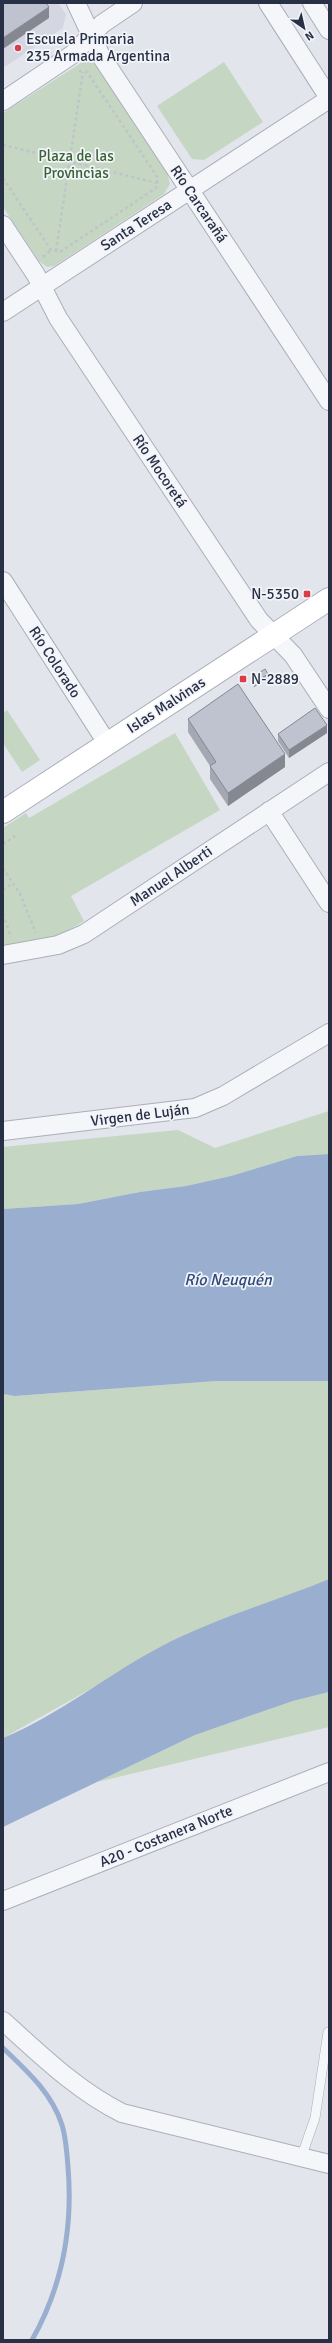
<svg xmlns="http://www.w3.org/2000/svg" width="332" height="2343" font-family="Signika,sans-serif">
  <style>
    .built { fill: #d4d7e1 }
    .green { fill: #c5d6c2 }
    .water { fill: #9aaecf }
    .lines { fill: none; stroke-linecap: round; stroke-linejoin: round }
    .stream { stroke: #9aaecf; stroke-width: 5 }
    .lane-casing { stroke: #aaafba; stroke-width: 10 }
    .street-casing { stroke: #aaafba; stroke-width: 20 }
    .secondary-casing { stroke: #aaafba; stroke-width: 24 }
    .path { stroke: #c0c3ca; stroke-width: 2.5; stroke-dasharray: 3 3; stroke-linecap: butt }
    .lane { stroke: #f5f6f9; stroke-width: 9 }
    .street { stroke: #f5f6f9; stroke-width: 18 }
    .secondary { stroke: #fff; stroke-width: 22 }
    .wall { fill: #a4a8b2 }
    .shaded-wall { fill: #868891 }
    .building { fill: #bfc3cf; stroke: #868891 }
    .poi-dot { fill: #db3d44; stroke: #f2f4f9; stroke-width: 1.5 }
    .labels { text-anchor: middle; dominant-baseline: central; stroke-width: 3.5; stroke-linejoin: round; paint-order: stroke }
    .poi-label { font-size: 15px; fill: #283046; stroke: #f2f4f9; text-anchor: start }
    .park-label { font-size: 15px; fill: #386334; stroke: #f2f4f9 }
    .street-label { font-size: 15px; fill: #283046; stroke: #f2f4f9 }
    .water-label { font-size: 16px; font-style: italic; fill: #2e497e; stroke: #f2f4f9 }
  </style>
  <rect width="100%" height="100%" fill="#e2e5ec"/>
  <path class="built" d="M3,3h55l8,11 -3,14 -60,40z"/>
  <path class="green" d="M84,61l9,2 8,8 66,101 3,12 -6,10 -99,65 -11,7 -7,1 -8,-6 -36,-54v-94z
    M224,62l39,60 -59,38 -12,-1 -35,-53z
    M7,710l33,50 -18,12 -19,-29v-30z
    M175,733l45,77 -149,86 13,25 -31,18 -50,7v-118l23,-15 3,5z
    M329,1111v43l-32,2 -66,20 -45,10 -46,6 -62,12 -75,5v-62l175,-17 37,18z
    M216,1381h113v198l-169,68 -64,39 -93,52v-344l12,2z
    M329,1692v35l-232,55 98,-47 98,-34z"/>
  <path class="water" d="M329,1154v227h-113l-201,15 -12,-2v-185l75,-5 62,-12 46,-6 45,-10 66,-20z
    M329,1579v113l-36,9 -98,34 -192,92v-89c56,-23 104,-63 157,-91 54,-28 113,-45 169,-68z"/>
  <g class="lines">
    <path class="stream" d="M3,2048c23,22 49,45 59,77 4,13 5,28 6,42 5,60 -6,120 -36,173"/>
    <g class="lane-casing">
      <path id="lane" d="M301,2158l14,-40 13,-86"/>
    </g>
    <g class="street-casing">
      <path id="street" d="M76,3l25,53 228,345
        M268,3l61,95
        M312,3l17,27
        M3,101l70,-47 29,-30 31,-21
        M3,225l33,50 22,43 201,302 34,35 36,54
        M3,312l326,-213
        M3,581l104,162
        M269,811l60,92
        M3,955l55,-10 26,-11 245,-162
        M3,1131l192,-23 28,-12 106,-63
        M3,1901l326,-129
        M3,2021c38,34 73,69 119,92l207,51"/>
    </g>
    <g class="secondary-casing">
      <path id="secondary" d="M3,812l326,-213"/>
    </g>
    <path class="path" d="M3,145l154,38
      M3,178l48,72 9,2 96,-64 2,-10 -71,-106 -9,-1
      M56,251l27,-179
      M43,257l8,-7
      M3,844l12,-8
      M3,868l17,26 16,39
      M3,890l10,-7
      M3,914l8,23"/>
    <use href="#lane" class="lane"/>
    <use href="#street" class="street"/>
    <use href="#secondary" class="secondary"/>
  </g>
  <path class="wall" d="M251,678h17l-14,9 -3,-5z
    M188,719l97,48 -57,39 -18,-27v-13l-22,-34z
    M327,733l-38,25 -11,-17v-7z"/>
  <path class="shaded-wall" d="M49,7v11l-46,31v-11z
    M268,674v4l-14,9v-4z
    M327,725v8l-38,25v-8z
    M285,754v13l-57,39v-13z"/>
  <path class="building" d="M3,3h43l3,4 -46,31z
    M265,669l3,5 -14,9 -3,-5z
    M238,684l47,70 -57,39 -18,-27 6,-4 -28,-43z
    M315,708l12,17 -38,25 -11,-16z"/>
  <g class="poi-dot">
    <circle cx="18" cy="48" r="4"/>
    <rect x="303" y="590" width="8" height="8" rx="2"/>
    <rect x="239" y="675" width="8" height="8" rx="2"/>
  </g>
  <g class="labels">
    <g class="poi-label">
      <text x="26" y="39">Escuela Primaria<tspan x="26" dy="17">235 Armada Argentina</tspan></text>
      <text x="299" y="594" text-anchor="end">N-5350</text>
      <text x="251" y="679">N-2889</text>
    </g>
    <g class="park-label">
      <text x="76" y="156">Plaza de las<tspan x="76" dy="17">Provincias</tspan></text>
    </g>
    <g class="street-label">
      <text transform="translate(199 204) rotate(56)">Río Carcarañá</text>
      <text transform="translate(136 225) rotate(-33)">Santa Teresa</text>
      <text transform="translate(160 471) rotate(56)">Río Mocoretá</text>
      <text transform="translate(55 662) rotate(57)">Río Colorado</text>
      <text transform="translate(166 705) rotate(-33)">Islas Malvinas</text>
      <text transform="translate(171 876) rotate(-34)">Manuel Alberti</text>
      <text transform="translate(140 1115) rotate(-7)">Virgen de Luján</text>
      <text transform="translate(166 1836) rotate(-22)">A20 - Costanera Norte</text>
    </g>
    <g class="water-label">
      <text x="228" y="1280">Río Neuquén</text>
    </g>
  </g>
  <rect width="332" height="2343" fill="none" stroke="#283046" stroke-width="8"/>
  <g transform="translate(304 28) rotate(146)" stroke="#f2f4f9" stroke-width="3" paint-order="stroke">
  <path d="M0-3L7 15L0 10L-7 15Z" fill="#283046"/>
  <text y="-6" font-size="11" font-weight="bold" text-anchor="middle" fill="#283046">N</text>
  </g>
</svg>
